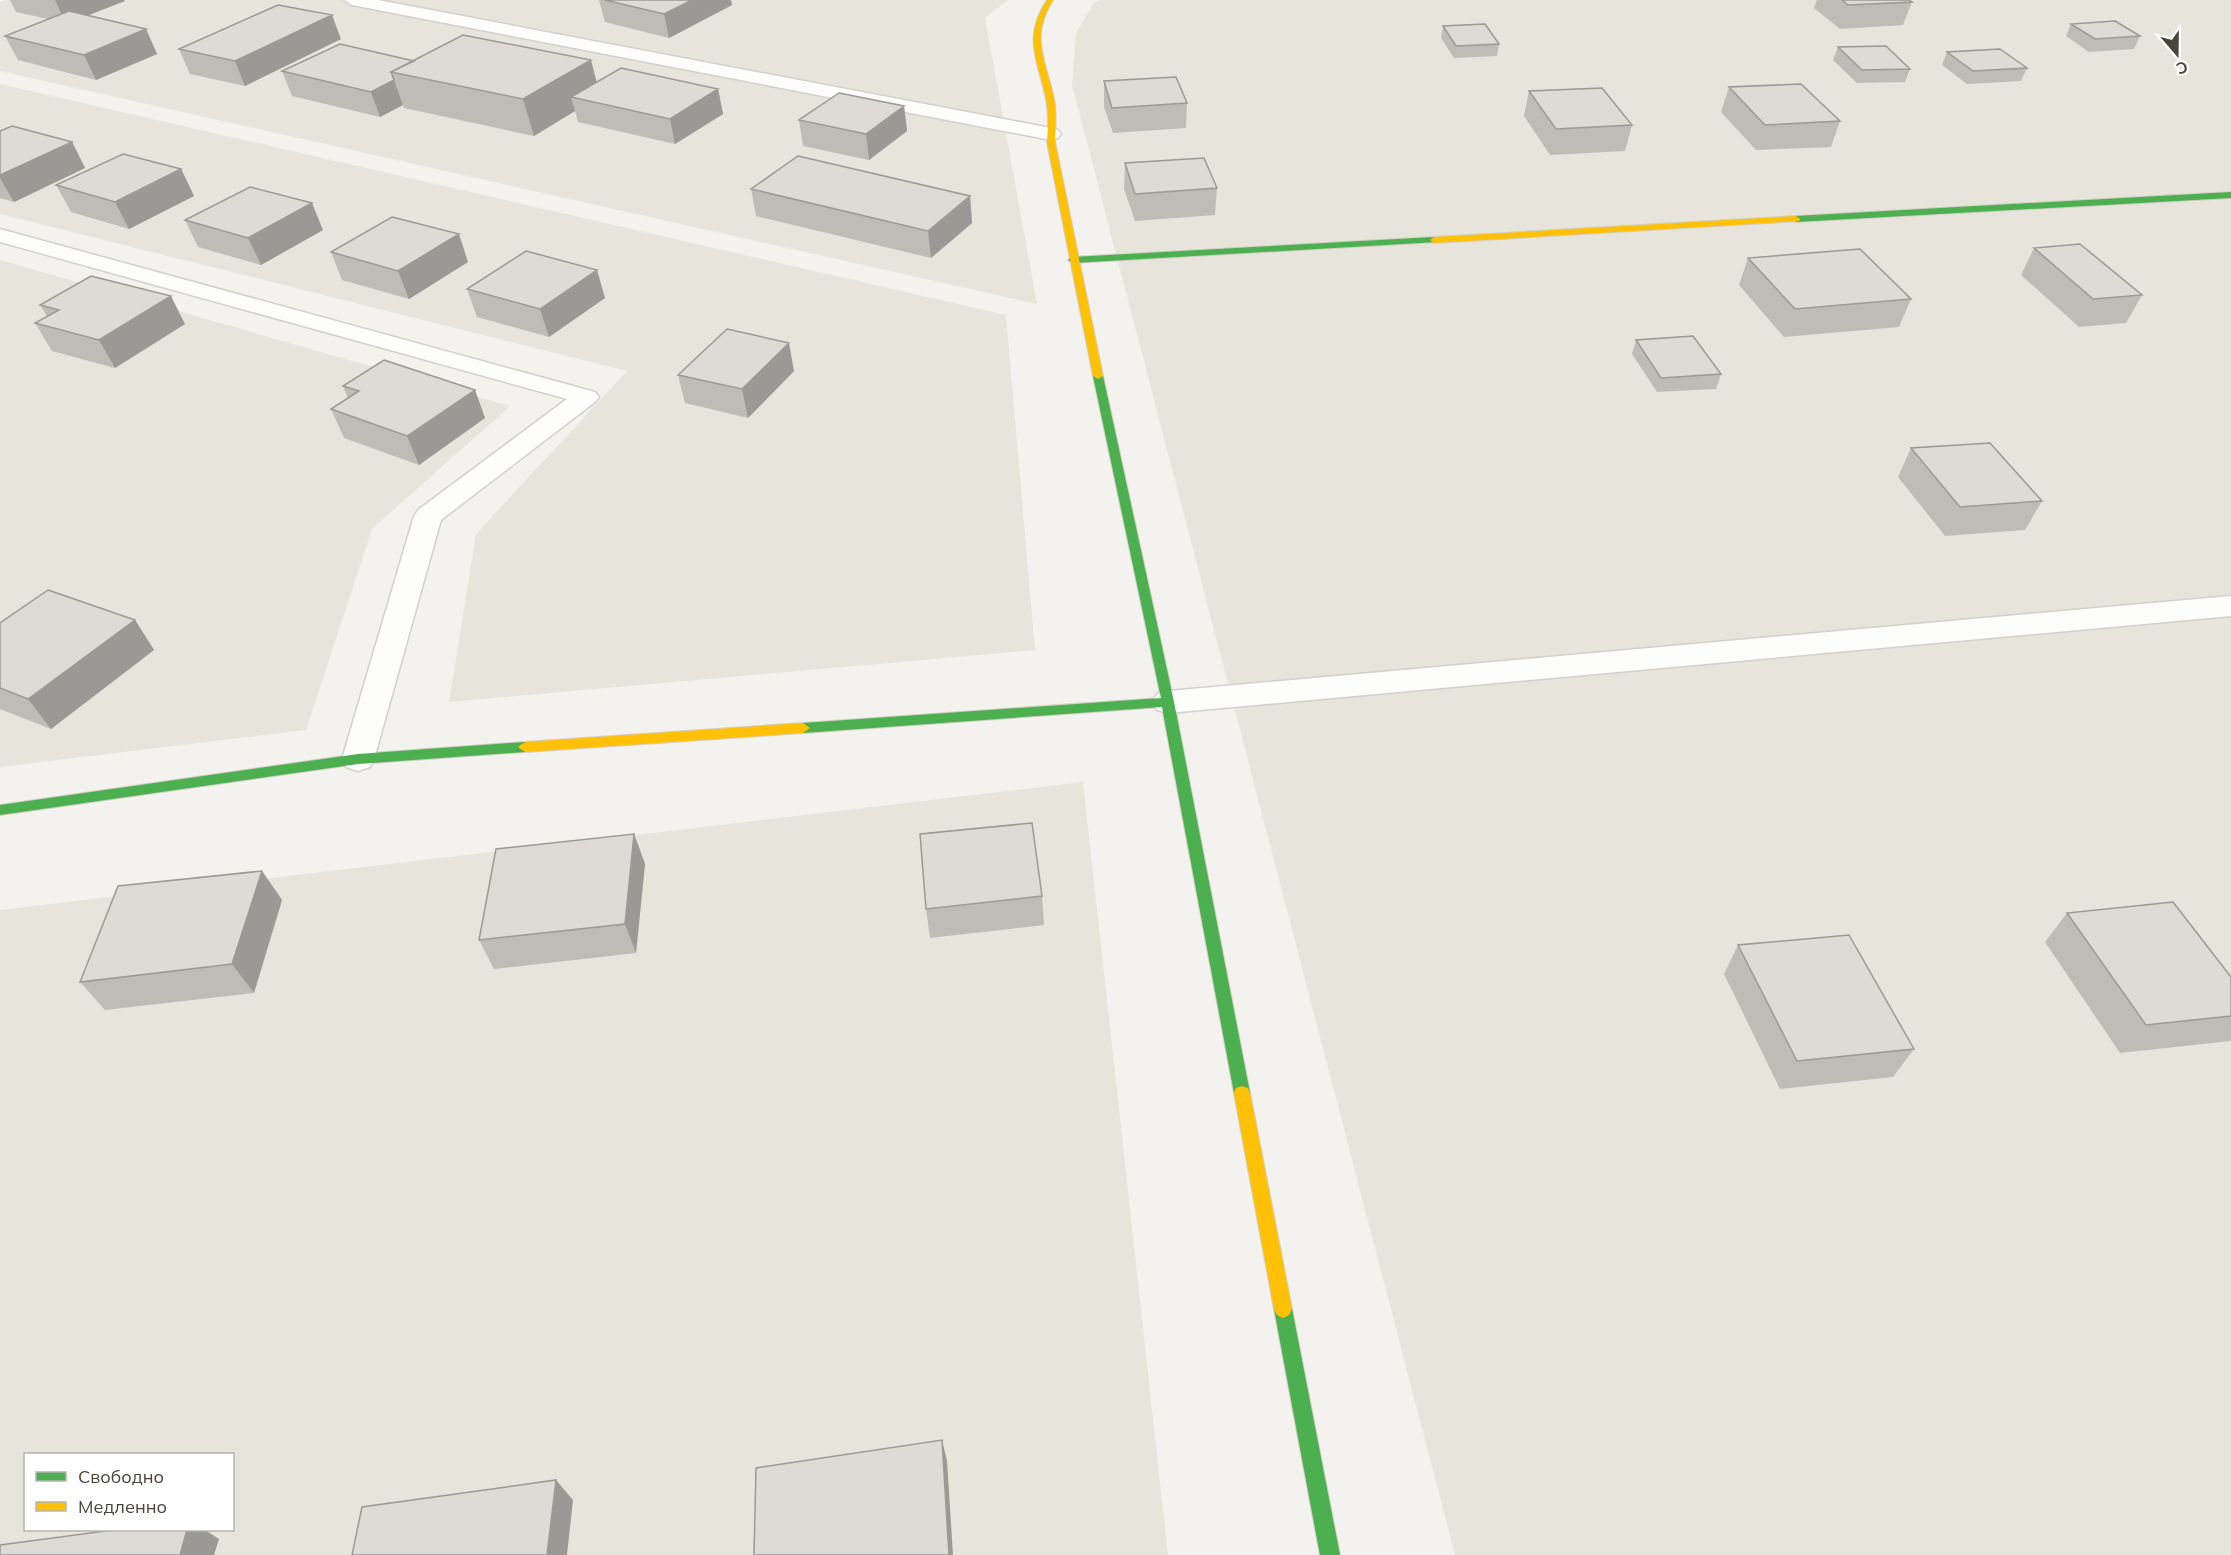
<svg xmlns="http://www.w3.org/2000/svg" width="2231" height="1555" font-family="Mulish,sans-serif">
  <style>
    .residential { fill: #e7e4dc; fill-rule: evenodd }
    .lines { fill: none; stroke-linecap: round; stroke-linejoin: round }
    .lane-casing { stroke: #d2d0cb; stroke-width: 3 }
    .street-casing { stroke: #d2d0cb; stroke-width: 3 }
    .fast-casing { stroke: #d3cfc5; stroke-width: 2 }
    .slow-casing { stroke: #d3cfc5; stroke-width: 2 }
    .lane { fill: #fdfdfc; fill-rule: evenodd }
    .street { fill: #fdfdfc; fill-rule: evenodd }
    .fast { fill: #4caf50; fill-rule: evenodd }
    .slow { fill: #ffc107; fill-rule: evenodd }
    .wall { fill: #bfbcb8 }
    .shaded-wall { fill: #9b9996 }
    .building { fill: #dedbd6; stroke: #9b9996; stroke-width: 1.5 }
  </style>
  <rect width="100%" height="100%" fill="#f4f2ee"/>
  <path class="residential" d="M4,0h1004l-23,18 52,286 -1037,-233v-69z
    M1100,0h1131v1555h-776l-383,-1470 4,-52 18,-31z
    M0,84l1006,231 29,335 -586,52 27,-168 151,-163 -627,-157z
    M0,260l510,146 -138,123 -66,201 -306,37z
    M1083,782l85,773h-1168v-645zM26,1454h206v76h-206z"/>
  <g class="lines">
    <g class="lane-casing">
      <path id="lane" d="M2231,596v20l-1063,97 -11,-3 -5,-8 5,-8 11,-3z"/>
    </g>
    <g class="street-casing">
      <path id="street" d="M344,0h34l673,128 7,2 3,4 -3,4 -7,2 -699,-135z
        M0,229l595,163 4,5 -4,5 -154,118 -67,239 -4,8 -12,4 -12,-4 -4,-8 72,-243 4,-6 149,-111 -567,-157z"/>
    </g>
    <g class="fast-casing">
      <path id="fast" d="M2231,192v6l-435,24 -4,-3 4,-3z
        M1434,237l3,1v4l-364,21 -5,-3 5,-3z
        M1098,373l5,3 71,326 76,391 -2,5 -6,2 -6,-2 -2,-5 -72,-386 -359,26 -7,-5 7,-5 358,-25 -68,-322z
        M525,742l7,5 -7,5 -167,12 -358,51v-10l358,-51z
        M1283,1300l6,3 3,6 48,246h-20l-46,-246 3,-6z"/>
    </g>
    <g class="slow-casing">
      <path id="slow" d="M1047,0h6c-24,38 -7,60 1,99 3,15 1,28 1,43l48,234 -5,3 -5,-3 -46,-234c1,-15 2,-28 -1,-43 -8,-39 -24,-61 1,-99z
        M1796,216l4,3 -1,2 -365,22 -4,-3 4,-3z
        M803,723l7,5 -7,5 -278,19 -7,-5 7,-5z
        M1242,1086l6,2 2,5 42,216 -3,6 -6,3 -6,-3 -3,-6 -40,-216 2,-5z"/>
    </g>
    <use href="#lane" class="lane"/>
    <use href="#street" class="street"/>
    <use href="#fast" class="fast"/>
    <use href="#slow" class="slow"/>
  </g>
  <path class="wall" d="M10,0h114l-37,16 59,13 11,25 -61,26 -78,-20 -13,-24 43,-17 -32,-7z
    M599,0h132l1,5 -63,33 -64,-16z
    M1817,0h92l3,2 -9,23 -63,4 -26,-21z
    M2071,24l69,12 -6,13 -45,3 -23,-16z
    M1443,26l56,18 -2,12 -43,2 -13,-20z
    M341,39l-96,47 -55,-12 -11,-25z
    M1838,47l72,22 -5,13 -48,1 -24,-23z
    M1947,52l80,16 -6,13 -54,3 -25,-19z
    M414,61l182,21 122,7 5,25 -48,30 -97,-22 -3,-11 -41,25 -130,-28 -1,-3 -23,12 -88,-21 -10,-25z
    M1104,81l83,22 -1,25 -73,5 -9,-26z
    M1729,87l111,34 -9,26 -75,3 -35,-38z
    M1529,91l103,34 -7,26 -75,4 -26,-39z
    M904,106l3,25 -38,29 -66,-14 -4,-26z
    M0,131l72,11 13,26 -71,34 -14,-4z
    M1125,163l92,25 -2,27 -80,6 -11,-32z
    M181,169l13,27 -65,33 -58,-17 -15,-27z
    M751,189l219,7 2,27 -41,35 -175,-42z
    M185,220l138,10 -62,35 -63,-18z
    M2034,248l108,47 -16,28 -47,4 -58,-52z
    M331,252l137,10 -59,37 -67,-19z
    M1748,258l163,41 -12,28 -115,10 -45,-52z
    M467,289l138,9 -56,39 -72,-20z
    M40,305l145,19 -70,44 -63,-17 -17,-28 12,-7z
    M1636,340l85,34 -5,15 -59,3 -25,-38z
    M794,371l-46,47 -63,-15 -7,-28z
    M343,386l132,4 10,28 -66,47 -75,-27 -13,-29 17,-11z
    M1911,448l131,53 -17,29 -80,6 -47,-59z
    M135,620l19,30 -103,79 -51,-20v-86z
    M634,834l11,30 -9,89 -142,16 -15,-29z
    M262,871l20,29 -28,93 -149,17 -25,-28z
    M1042,896l2,29 -114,13 -4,-29z
    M2067,913l164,64v63l-1,1 -110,12 -75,-111z
    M1738,945l176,104 -21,28 -113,12 -56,-115z"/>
  <path class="shaded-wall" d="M55,0h69l1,1 -59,23z
    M692,0h39l1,5 -63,33 -5,-24z
    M332,15l9,24 -96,47 -10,-25z
    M146,29l11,25 -61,26 -12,-25z
    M591,60l9,35 -29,2 4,14 -41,25 -11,-37z
    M394,80l9,25 -23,12 -9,-25z
    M718,89l5,25 -48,30 -5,-25z
    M904,106l3,25 -38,29 -3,-26z
    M72,142l13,26 -71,34 -14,-24v-3z
    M181,169l13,27 -65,33 -14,-27z
    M970,196l2,27 -41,35 -3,-27z
    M312,203l11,27 -62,35 -13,-27z
    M459,234l9,28 -59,37 -11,-28z
    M597,270l8,28 -56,39 -9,-28z
    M171,296l14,28 -70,44 -16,-28z
    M789,343l5,28 -46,47 -6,-29z
    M475,390l10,28 -66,47 -12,-29z
    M135,620l19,30 -103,79 -23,-30z
    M634,834l11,30 -9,89 -11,-29z
    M262,871l20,29 -28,93 -22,-29z
    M942,1440l5,21 6,94h-4z
    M556,1480l17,20 -6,55h-20z
    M187,1530h18l14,9 -5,16h-34z"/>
  <path class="building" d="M605,0h87l-28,14z
    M1842,0h67l3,2 -64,3z
    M278,5l54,10 -97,46 -56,-12z
    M69,11l77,18 -62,26 -79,-19z
    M2115,21l25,15 -45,3 -24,-15z
    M1485,24l14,20 -43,2 -13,-20z
    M463,35l128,25 -68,39 -132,-27z
    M340,44l74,17 -23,11 3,8 -23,12 -89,-21z
    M1886,46l24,23 -48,1 -24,-23z
    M2000,49l27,19 -54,3 -26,-19z
    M621,68l97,21 -48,30 -99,-22z
    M1176,77l11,26 -75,5 -8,-27z
    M1801,84l39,37 -75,4 -36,-38z
    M1602,88l30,37 -76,4 -27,-38z
    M839,93l65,13 -38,28 -67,-14z
    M12,126l60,16 -72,33v-44z
    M123,154l58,15 -66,33 -59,-17z
    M798,156l172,40 -42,35 -177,-42z
    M1204,158l13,30 -82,6 -10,-31z
    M250,187l62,16 -64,35 -63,-18z
    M392,217l67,17 -61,37 -67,-19z
    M2080,244l62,51 -49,4 -59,-51z
    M1860,249l51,50 -116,10 -47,-51z
    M526,251l71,19 -57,39 -73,-20z
    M91,276l80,20 -72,44 -64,-17 24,-13 -19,-5z
    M727,329l62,14 -47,46 -64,-14z
    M1693,336l28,38 -60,4 -25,-38z
    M384,360l91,30 -68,46 -76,-27 28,-18 -16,-5z
    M1990,443l52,58 -82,6 -49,-59z
    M48,590l87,30 -107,79 -28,-11v-65z
    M1032,823l10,73 -116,13 -6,-75z
    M634,834l-9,90 -146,16 17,-91z
    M262,871l-30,93 -152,18 38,-96z
    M2173,902l58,75v39l-85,9 -79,-112z
    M1849,935l65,114 -117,12 -59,-116z
    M942,1440l7,115h-195l2,-87z
    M556,1480l-9,75h-195l10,-48z
    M113,1530h74l-7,25h-180v-10z"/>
  <rect x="24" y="1453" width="210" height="78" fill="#ffffff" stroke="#b7b4b0" stroke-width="1.5"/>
  <rect x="36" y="1472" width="30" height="9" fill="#4caf50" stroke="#b7b4b0" stroke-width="1.5"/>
  <text x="78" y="1483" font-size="18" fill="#4b4439">Свободно</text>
  <rect x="36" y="1502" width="30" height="9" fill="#ffc107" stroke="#b7b4b0" stroke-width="1.5"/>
  <text x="78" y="1513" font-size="18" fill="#4b4439">Медленно</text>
  <g transform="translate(2177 54) rotate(160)" stroke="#ffffff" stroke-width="4.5" paint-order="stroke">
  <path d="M0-4.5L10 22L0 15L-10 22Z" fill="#4b4439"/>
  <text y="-9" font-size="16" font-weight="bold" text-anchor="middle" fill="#4b4439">С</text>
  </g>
</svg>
